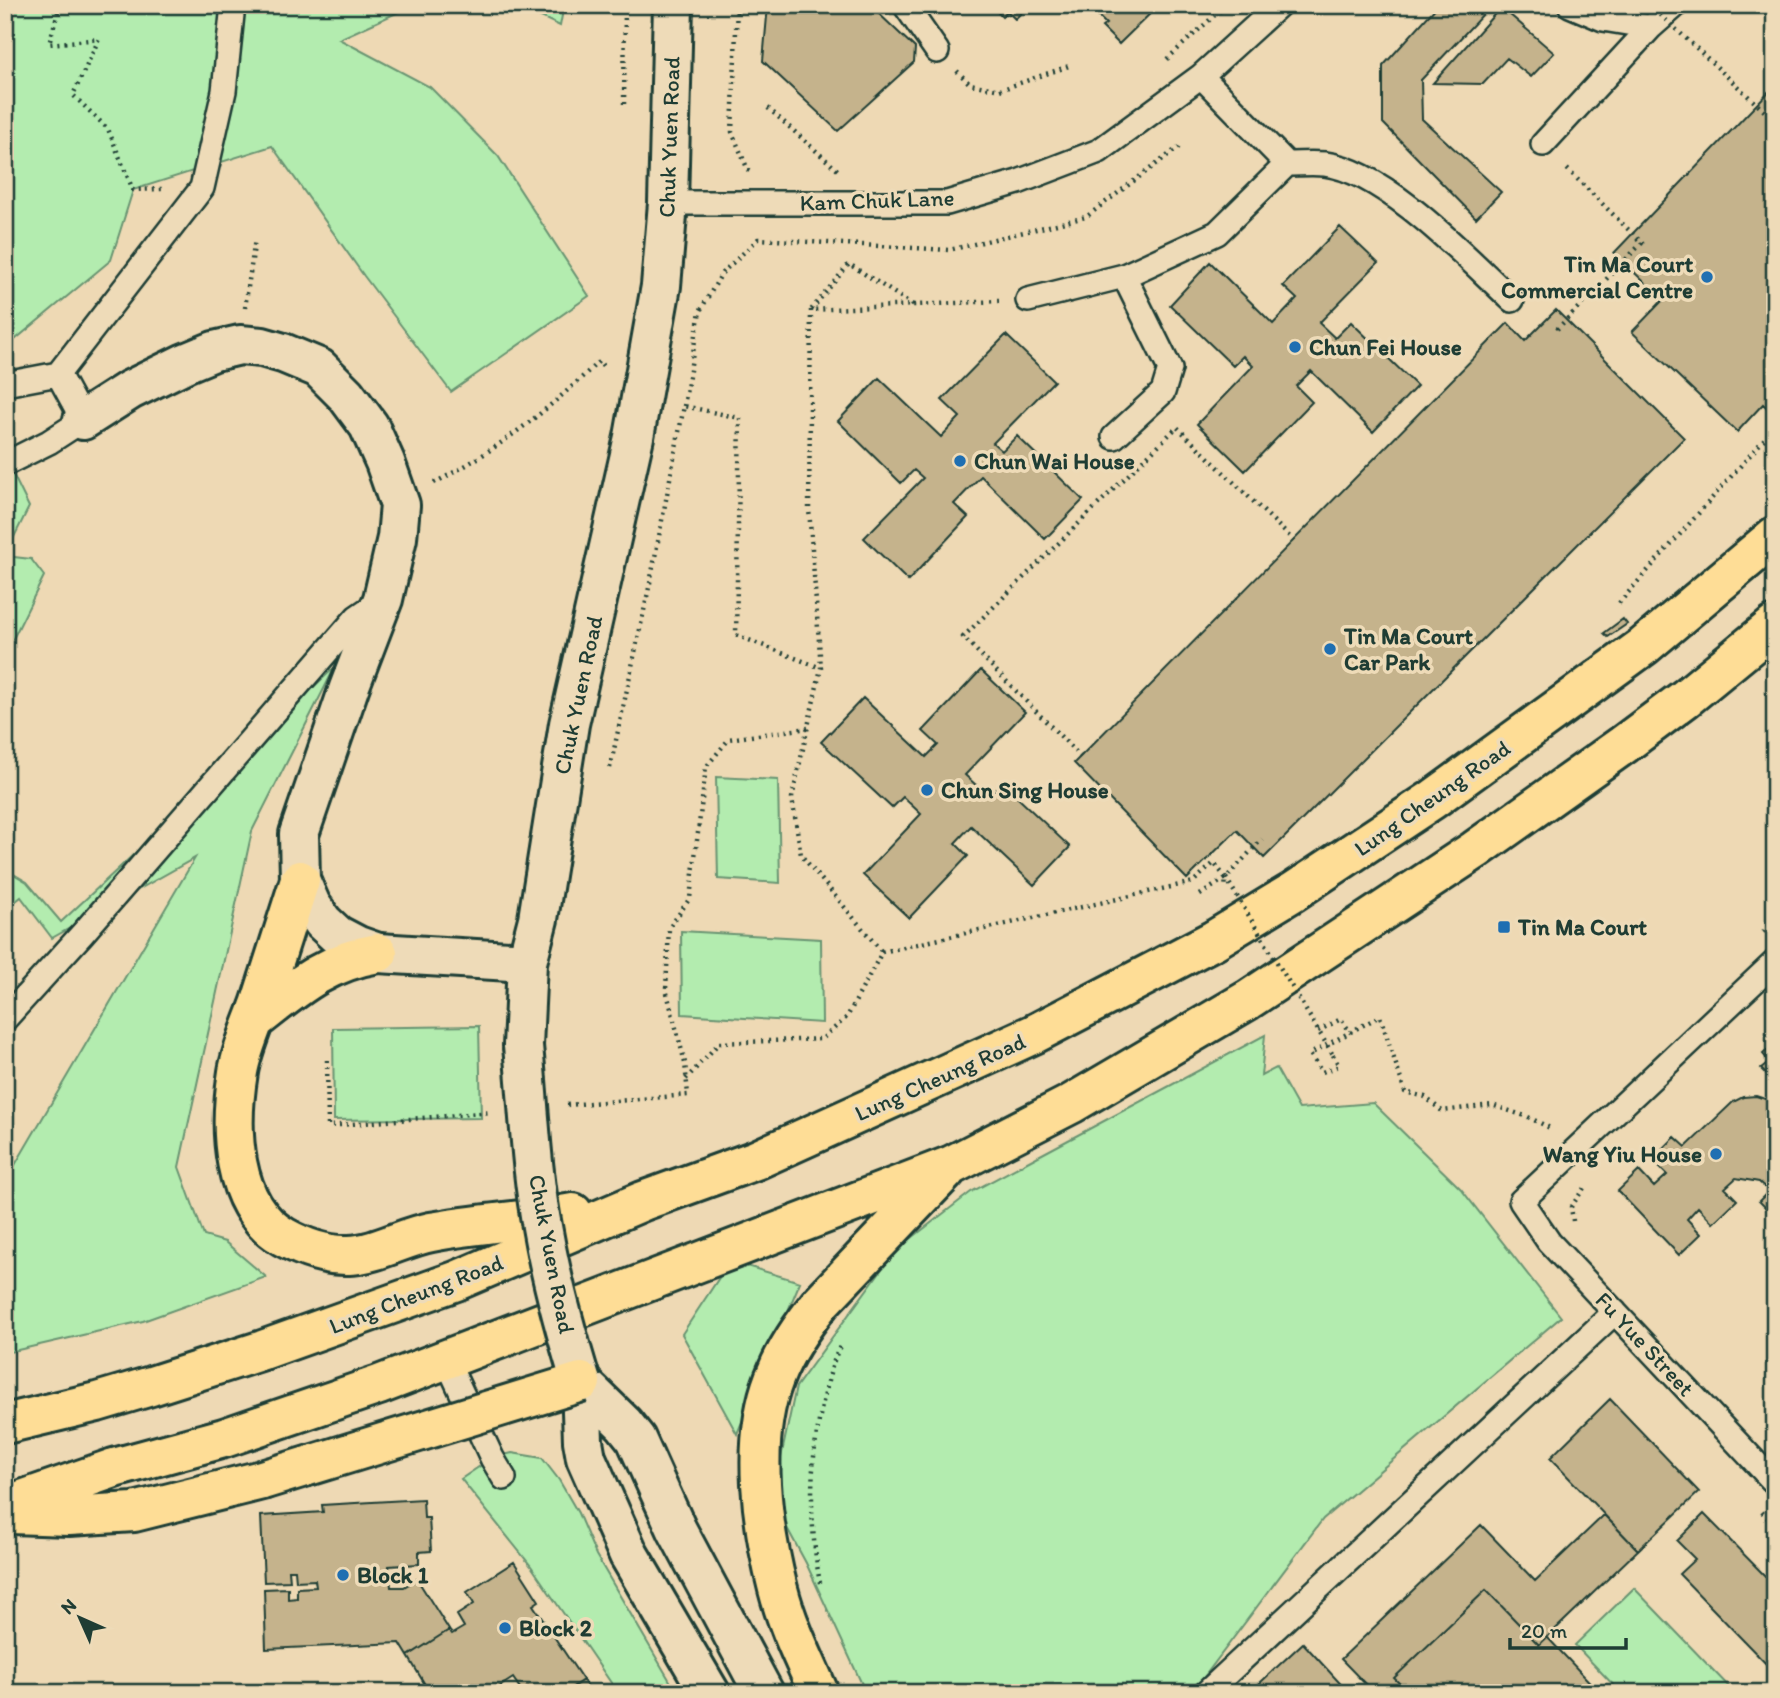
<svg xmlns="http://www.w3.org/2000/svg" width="1780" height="1698" font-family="Itim,sans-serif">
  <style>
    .green { fill: #b3ecaf; stroke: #699472; stroke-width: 2 }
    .building { fill: #c5b38c; stroke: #1f3d34; stroke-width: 2 }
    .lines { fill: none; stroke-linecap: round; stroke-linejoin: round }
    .lane-casing { stroke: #1f3d34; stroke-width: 28 }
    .street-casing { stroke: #1f3d34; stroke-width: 44 }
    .secondary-casing { stroke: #1f3d34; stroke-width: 44 }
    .highway-casing { stroke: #1f3d34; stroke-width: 44 }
    .path { stroke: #1f3d34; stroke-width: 4.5; stroke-dasharray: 2 5; stroke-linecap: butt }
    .lane { stroke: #eedbb8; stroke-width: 23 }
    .street { stroke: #eedbb8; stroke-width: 38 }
    .secondary { stroke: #eedbb8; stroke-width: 38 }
    .highway { stroke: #fedd96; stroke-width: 38 }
    .secondary-bridge-casing { stroke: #1f3d34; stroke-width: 44; stroke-linecap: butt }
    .highway-bridge-casing { stroke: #1f3d34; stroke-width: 44; stroke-linecap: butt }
    .path-bridge { stroke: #1f3d34; stroke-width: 4.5; stroke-dasharray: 2 5; stroke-linecap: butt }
    .secondary-bridge { stroke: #eedbb8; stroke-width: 38 }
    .highway-bridge { stroke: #fedd96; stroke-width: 38 }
    .poi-dot { fill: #1f6fb2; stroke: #eedbb8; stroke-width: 2.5 }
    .labels { text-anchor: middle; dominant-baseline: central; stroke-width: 7; stroke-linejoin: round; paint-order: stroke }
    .street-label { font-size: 23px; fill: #1f3d34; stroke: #eedbb8 }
    .poi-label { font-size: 23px; font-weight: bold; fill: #1f3d34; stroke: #eedbb8; text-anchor: start }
  </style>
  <rect width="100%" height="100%" fill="#eed9b4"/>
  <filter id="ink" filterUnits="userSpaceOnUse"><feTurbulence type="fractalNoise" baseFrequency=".0143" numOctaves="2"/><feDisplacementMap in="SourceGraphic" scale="14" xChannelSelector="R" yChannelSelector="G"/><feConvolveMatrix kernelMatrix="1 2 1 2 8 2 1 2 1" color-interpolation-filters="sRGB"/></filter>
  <g filter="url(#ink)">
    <path class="green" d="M5,5h409l-75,34 91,48 68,69 91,140 -138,96 -87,-116 -92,-130 -139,44 -22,70 -106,88z
      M516,5h48l-4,21z
      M5,458l24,49 -24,48z
      M5,556l26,3 13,17 -39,79z
      M335,667l-83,164 -73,336 25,69 21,6 41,35 -123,44 -138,32v-171l190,-324 -143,80 -31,-41 -16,13v-41l22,13 34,40z
      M716,777l62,3 2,103 -62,-4z
      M681,931l140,8 1,84 -140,-9z
      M479,1026l2,92 -147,2 -1,-92z
      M1265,1035l-4,41 15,-8 23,41 74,-6 88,86 100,128 -238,202 -131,174h-326l-60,-130 -34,-63 24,-113 99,-136 76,-59z
      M730,1261l70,21 -63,152 -55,-100z
      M512,1453l30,5 17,22 19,33 18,42 81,138h-59l-87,-127 -70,-87 31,-21z
      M1634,1588l101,105h-114l-46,-48z"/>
    <path class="building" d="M768,5h107v5l40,38 -1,14 -76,69 -75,-70z
      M991,5h38l-14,14 -8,-8 -5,6z
      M1077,5h82l-40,39 -17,-17 4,-3 -15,-15 -5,5z
      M1438,5l48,6 -65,69 1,39 79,73 -25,26 -93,-95v-57z
      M1501,7l53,46 -23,24 -24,-19 -24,26 -50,-1z
      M1775,85v330l-12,-11 -26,28 -105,-100 31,-32 -49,-47z
      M1340,227l38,36 -59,60 16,15 16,-16 66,64 -44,46 -62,-61 -15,15 16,16 -67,69 -48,-47 56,-58 -10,-10 -10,10 -63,-61 40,-43 63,62 24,-25 -14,-13z
      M1556,310l128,128 -420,420 -27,-28 -50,49 -113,-116 434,-440 17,18z
      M1006,335l48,46 -61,62 9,8 15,-15 66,64 -38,39 -64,-63 -27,28 14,13 -60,64 -44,-43 59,-60 -9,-8 -13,13 -63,-62 41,-43 62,59 19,-20 -18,-17z
      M1623,619l4,5 -19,13 -4,-4z
      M981,670l44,42 -60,63 24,22 13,-14 68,64 -36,38 -63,-59 -16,17 13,13 -59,62 -46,-43 58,-61 -18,-17 -11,11 -71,-66 42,-44 63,59 12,-12 -15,-14z
      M1775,1043v174l-16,-16 10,-10 -10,-9 -23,-4 -11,10 12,12 -24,23 -15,-16 -11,12 14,15 -22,21 -61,-64 21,-20 15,16 13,-12 -15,-15 23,-23 11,10 47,-45 10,-5 13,-1 12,4 2,-22 -9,-9 9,-7 -7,-8z
      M1610,1399l89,93 -61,58 -88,-92z
      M423,1499l1,19h5l2,33 -12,1v12l-30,2 2,21h13l13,-8 32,51 -41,26 -8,-13 -134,6 -2,-60 24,-1v11l9,-1v-10l19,-1 -1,-7 -19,1 -1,-11h-6l1,11 -26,1 -3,-66 62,-4 -1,-7z
      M1704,1514l71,72v81l-3,3 -93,-96 16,-15 -18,-18z
      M1604,1515l34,35 -99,95 -53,-55 -92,88 15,15h-35l-33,-34 140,-134 54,56z
      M514,1562l25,39 -6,4 50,75 -19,13h-18l-1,-3 -4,3h-9l-4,-6 -6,4 -9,-13 -17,11 2,4h-68l-22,-37 41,-26 3,4 12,-7 -7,-12 17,-11 -7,-12z
      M1486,1590l53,55 8,-8 53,56h-191l-15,-15z
      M1303,1643l46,50h-100z
      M583,1680l8,13h-27z"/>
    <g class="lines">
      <g class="lane-casing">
        <path id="lane" d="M905,5l32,46
          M1570,5l33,14 48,8 25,-22
          M1201,76l86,88c12,0 26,-1 38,0 60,7 143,95 187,136
          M1543,144l108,-117
          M668,203h279l71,-21 81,-31 102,-75 78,-71
          M1028,300l96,-24 93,-43 70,-69
          M5,384l53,-10 144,-186 22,-97 9,-86
          M1114,437l49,-45 7,-23 -46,-93
          M5,464l44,-22 34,-22 -25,-46
          M1775,962l-254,239 28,41 226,241
          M5,1019l78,-86 274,-316 22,-15
          M446,1359l46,99 12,20
          M1206,1693l409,-381"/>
      </g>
      <g class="street-casing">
        <path id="street" d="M83,420l47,-30 55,-27 29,-12 26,-6 22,2 21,6 36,15 27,27 23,31 16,36 15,43 -3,33 -14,61 -34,89 -50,146 1,46 11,25 12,17 14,13 21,11 20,7"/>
      </g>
      <g class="secondary-casing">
        <path id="secondary" d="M378,953l149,9
          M523,1046l4,-84 11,-43 31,-195 65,-287 27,-151 7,-83 5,-198
          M581,1382l43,42 12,15 41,91 87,163
          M581,1382l2,59 3,17 43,97 81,138"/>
      </g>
      <g class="highway-casing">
        <path id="highway" d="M300,880c-13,41 -26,81 -39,122 -8,23 -19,46 -23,70 -9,55 -8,134 46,165 20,11 41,19 65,18 28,-1 55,-18 82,-23 47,-9 95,-11 142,-19
          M255,1020c41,-32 70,-58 123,-67
          M5,1424l92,-22 54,-16 112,-36 193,-69 187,-80 113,-41 278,-126 180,-94 79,-48 139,-92 212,-154 131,-110
          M5,1506l109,-38 110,-30 155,-53 573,-220 119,-61 177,-104 227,-150 148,-105 63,-47 89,-73
          M11,1514l58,2 65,-4 128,-32
          M819,1693c-15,-34 -32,-68 -41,-104 -16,-63 -28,-148 -4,-210 11,-29 28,-53 47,-77l125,-131"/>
      </g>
      <path class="path" d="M60,5l-11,39 50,-5 -26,56 35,34 25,61 29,-1
        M737,5l-5,127 16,38 4,2
        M1167,59l59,-54
        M957,71l13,13 30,6 69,-24
        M624,104l1,-99
        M768,108l73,65
        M913,305l-64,-41 -38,46 188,-9
        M245,308l10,-69
        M811,310l-2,199 12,159 -29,130 9,57 81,97
        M1557,329l85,-86 -78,-77
        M684,406l16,-95 22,-38 36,-34 191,11 137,-33 93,-70
        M434,483c62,-32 115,-73 165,-122l4,5
        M1619,603l156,-176
        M1081,757l-118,-120 214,-210 117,114
        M610,768l40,-185 34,-177 56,12 -4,217 85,33
        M1200,895l26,-17 36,-39
        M1763,932l12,-11
        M1318,1031l23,-12 10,14
        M1333,1055l6,11 -17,6 -12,-18 70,-38 25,76 20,5 17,14 50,-6 36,12 24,12
        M327,1060l1,66 164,-14
        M686,1079l33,-36 103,-4 25,-22 35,-65 311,-70 21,-19 12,15 -1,10
        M567,1105l121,-10 -3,-32 -19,-74 3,-61 21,-30 16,-131 23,-28 79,-11
        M1573,1221l-2,-14 13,-19
        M1762,1512l13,14
        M820,1583c-11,-60 -11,-117 2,-177 5,-20 9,-42 19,-62"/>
      <use href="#lane" class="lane"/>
      <use href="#street" class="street"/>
      <use href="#secondary" class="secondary"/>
      <use href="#highway" class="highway"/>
      <g class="secondary-bridge-casing">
        <path id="secondary-bridge" d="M523,1046c6,61 8,125 20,186 9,51 23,101 38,150"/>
      </g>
      <g class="highway-bridge-casing">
        <path id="highway-bridge" d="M262,1480l319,-98"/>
      </g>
      <path class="path-bridge" d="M1650,5l125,116
        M1226,878l107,177"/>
      <use href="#secondary-bridge" class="secondary-bridge"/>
      <use href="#highway-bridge" class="highway-bridge"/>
    </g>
  </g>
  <g class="poi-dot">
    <circle cx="1707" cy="277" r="7"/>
    <circle cx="1295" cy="347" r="7"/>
    <circle cx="960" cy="461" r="7"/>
    <circle cx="1330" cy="649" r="7"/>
    <circle cx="927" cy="790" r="7"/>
    <rect x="1497" y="920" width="14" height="14" rx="3.5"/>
    <circle cx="1716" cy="1154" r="7"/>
    <circle cx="343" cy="1575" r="7"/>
    <circle cx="505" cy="1628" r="7"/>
  </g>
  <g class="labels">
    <g class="street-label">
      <text transform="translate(669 137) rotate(-88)">Chuk Yuen Road</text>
      <text transform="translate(877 200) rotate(-2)">Kam Chuk Lane</text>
      <text transform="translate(578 695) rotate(-78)">Chuk Yuen Road</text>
      <text transform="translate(1432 798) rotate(-35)">Lung Cheung Road</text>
      <text transform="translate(940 1077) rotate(-24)">Lung Cheung Road</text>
      <text transform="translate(552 1254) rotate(79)">Chuk Yuen Road</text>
      <text transform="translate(416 1294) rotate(-21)">Lung Cheung Road</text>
      <text transform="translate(1645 1344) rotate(47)">Fu Yue Street</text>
    </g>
    <g class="poi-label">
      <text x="1693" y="264" text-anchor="end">Tin Ma Court<tspan x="1693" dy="26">Commercial Centre</tspan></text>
      <text x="1309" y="347">Chun Fei House</text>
      <text x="974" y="461">Chun Wai House</text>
      <text x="1344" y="636">Tin Ma Court<tspan x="1344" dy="26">Car Park</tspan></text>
      <text x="941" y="790">Chun Sing House</text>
      <text x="1518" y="927">Tin Ma Court</text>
      <text x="1702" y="1154" text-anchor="end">Wang Yiu House</text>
      <text x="357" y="1575">Block 1</text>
      <text x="519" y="1628">Block 2</text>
    </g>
  </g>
  <rect width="1780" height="1698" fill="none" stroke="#eedbb8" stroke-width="28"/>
  <rect x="14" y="14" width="1752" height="1670" fill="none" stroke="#1f3d34" stroke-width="2.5" filter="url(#ink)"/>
  <g transform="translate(80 1618) rotate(315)" stroke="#eedbb8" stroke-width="5" paint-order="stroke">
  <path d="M0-5L12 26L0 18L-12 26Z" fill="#1f3d34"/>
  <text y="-10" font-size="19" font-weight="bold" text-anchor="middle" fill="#1f3d34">N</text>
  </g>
  <path d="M1510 1638v10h116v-10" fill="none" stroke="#1f3d34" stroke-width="3.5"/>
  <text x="1521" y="1638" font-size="21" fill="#1f3d34" stroke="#eedbb8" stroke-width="5" paint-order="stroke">20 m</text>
</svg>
